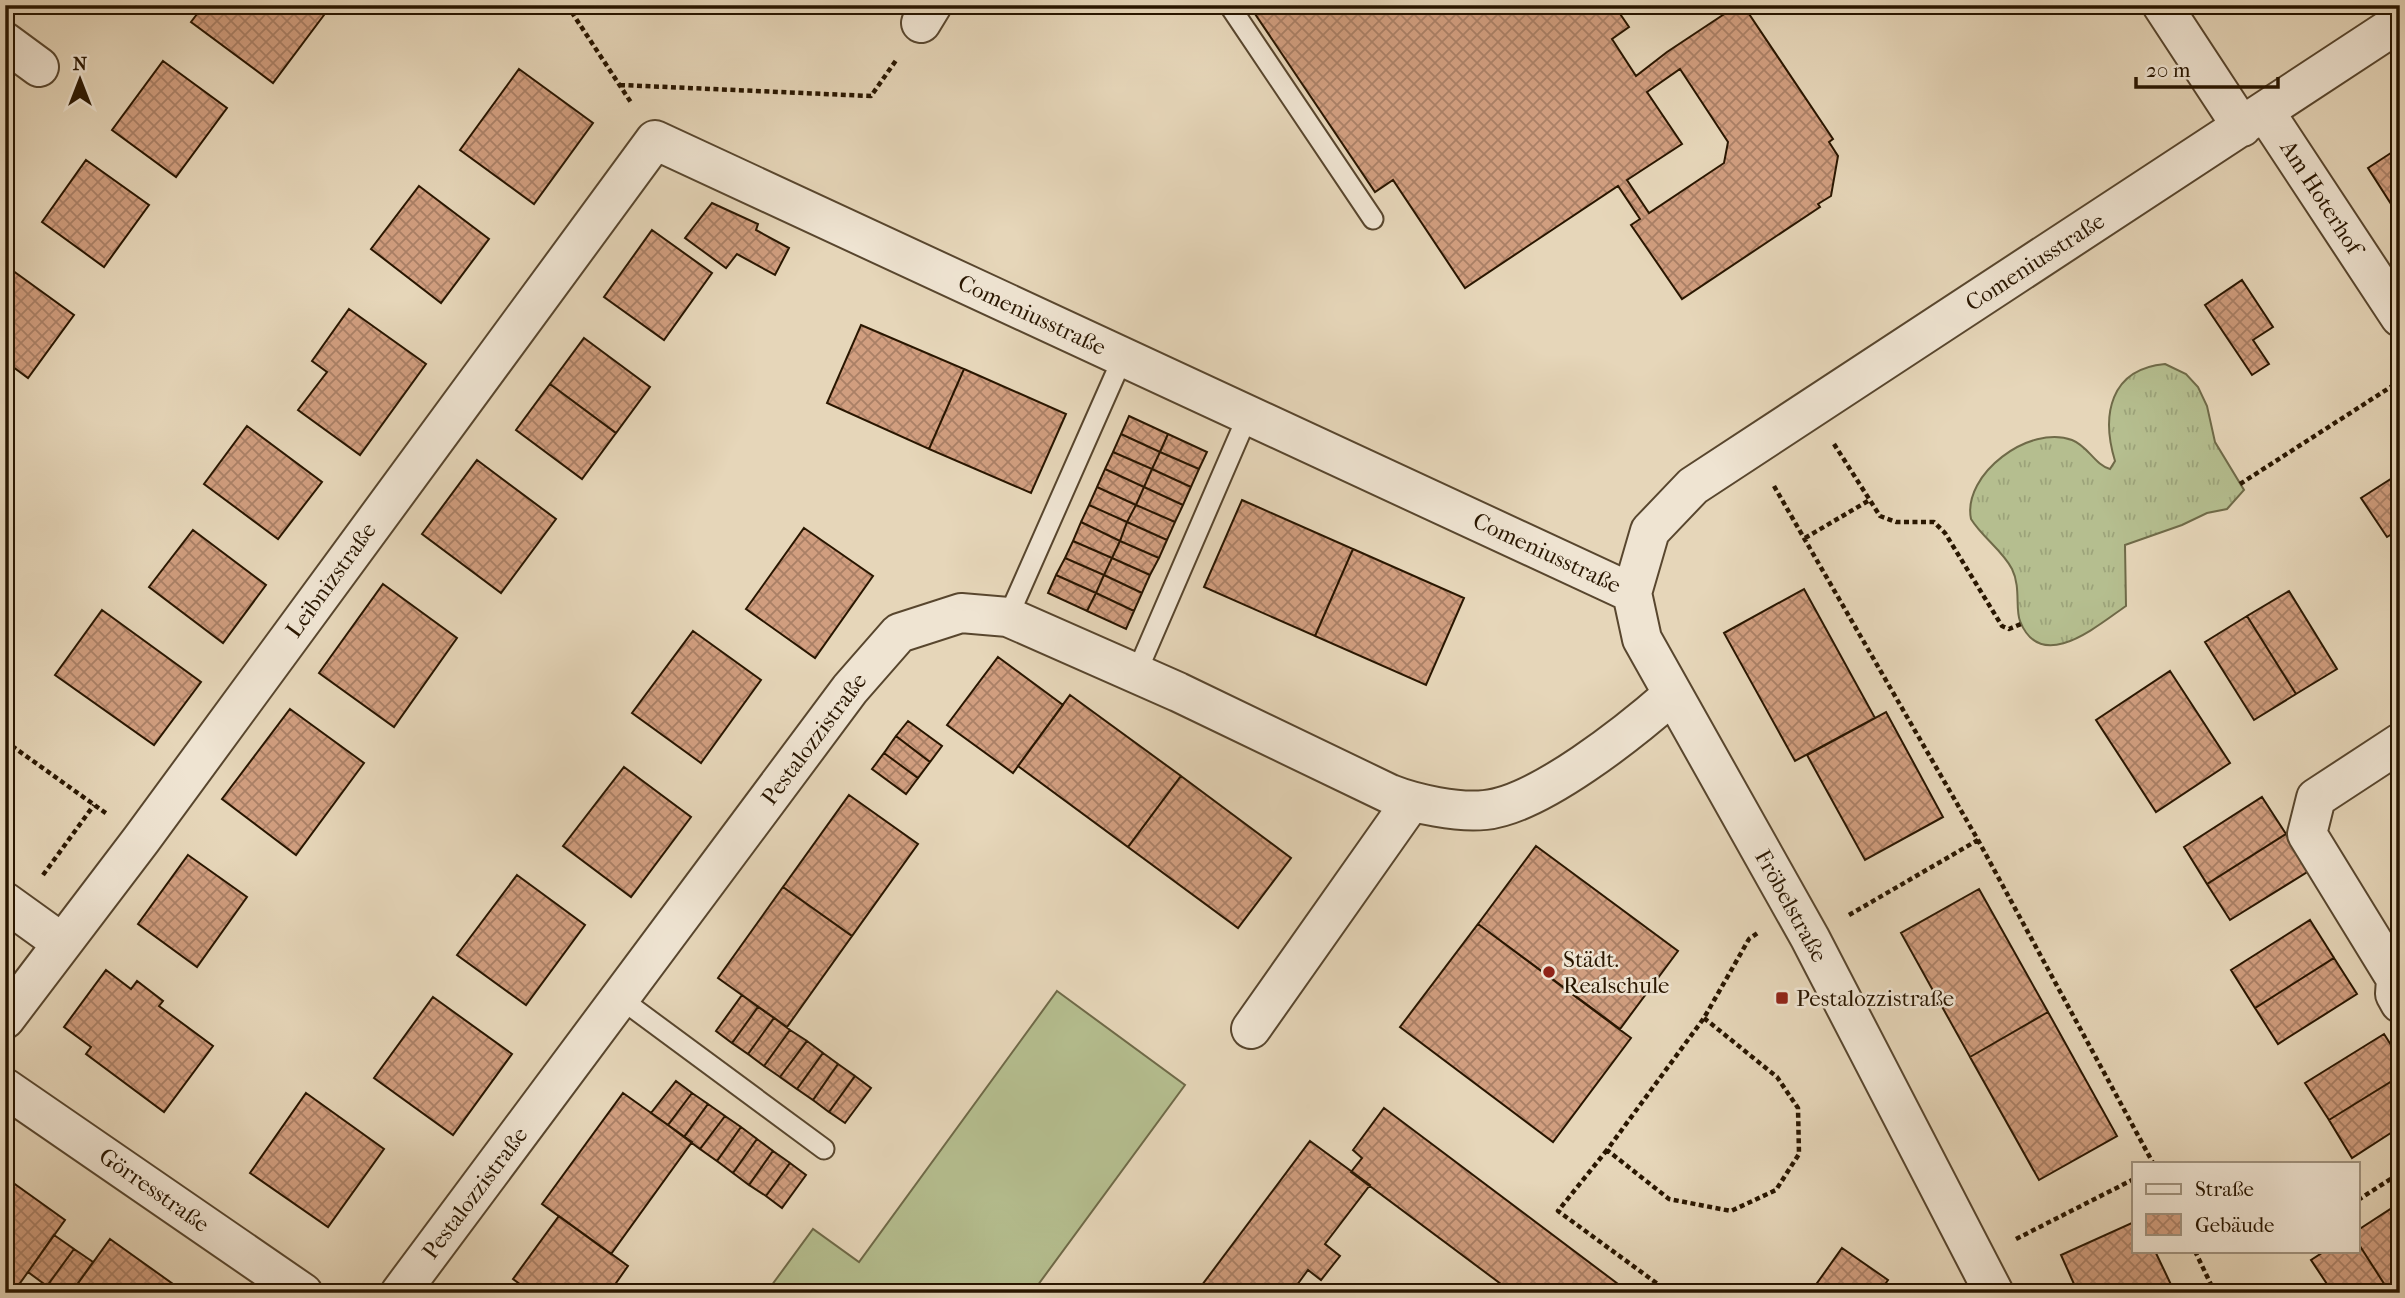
<svg xmlns="http://www.w3.org/2000/svg" width="2405" height="1298" font-family="'IM FELL French Canon',serif">
  <style>
    .grass { fill: url(#grass-tufts); stroke: #6f6a48; stroke-width: 2 }
    .pitch { fill: #b5be8f; stroke: #6f6a48; stroke-width: 2 }
    .building { fill: url(#building-cross-hatch); stroke: #291600; stroke-width: 2; fill-rule: evenodd }
    .lines { fill: none; stroke-linecap: round; stroke-linejoin: round }
    .lane-casing { stroke: #58462e; stroke-width: 23 }
    .street-casing { stroke: #58462e; stroke-width: 42 }
    .path { stroke: #291600; stroke-width: 4.5; stroke-dasharray: 5 3.5; stroke-linecap: butt }
    .lane { stroke: #efe4d2; stroke-width: 19 }
    .street { stroke: #efe4d2; stroke-width: 38 }
    .poi-dot { fill: #8f2418; stroke: #efe4d2; stroke-width: 2.5 }
    .labels { text-anchor: middle; dominant-baseline: central; stroke-width: 5; stroke-linejoin: round; paint-order: stroke }
    .street-label { font-size: 23px; fill: #291600; stroke: #efe4d2 }
    .poi-label { font-size: 23px; fill: #291600; stroke: #efe4d2; text-anchor: start }
  </style>
  <defs>
    <pattern id="grass-tufts" width="24" height="20" patternUnits="userSpaceOnUse" patternTransform="scale(1.75)"><rect width="24" height="20" fill="#b5be8f"/><path d="M3 7l-1-3M5 7V3M7 7l1-3M15 17l-1-3M17 17v-4M19 17l1-3" fill="none" stroke="#9ca37a"/></pattern>
    <pattern id="building-cross-hatch" width="8" height="8" patternUnits="userSpaceOnUse" patternTransform="scale(1.75)"><rect width="8" height="8" fill="#d19e7f"/><path d="M0 0l8 8M0 8l8-8" fill="none" stroke="#aa8066"/></pattern>
  </defs>
  <rect width="100%" height="100%" fill="#e6d6b9"/>
  <filter id="stains"><feTurbulence type="fractalNoise" baseFrequency=".00286" numOctaves="4"/><feColorMatrix values="0 0 0 0 .2 0 0 0 0 .09 0 0 0 0 .02 0 0 0 .5 -.17"/></filter>
  <radialGradient id="worn" r=".72"><stop offset=".6" stop-color="#630" stop-opacity="0"/><stop offset="1" stop-color="#630" stop-opacity=".3"/></radialGradient>
  <path class="grass" d="M2165,364l21,10 12,13 9,19 8,36 29,48 -17,19 -20,4 -25,12 -57,20 1,61c-28,19 -85,69 -106,15 -5,-12 1,-34 -8,-52 -10,-19 -30,-32 -41,-50 -9,-45 59,-95 101,-79 16,6 23,25 38,29l5,-8c-14,-46 -5,-92 50,-97z"/>
  <path class="pitch" d="M1057,991l128,94 -153,208h-266l47,-64 46,33z"/>
  <path class="building" d="M204,5h107l13,10 -51,68 -82,-61z
    M1249,5h365l15,22 -17,12 24,37 31,-24 71,-47h5l90,134 -4,3 9,14 -7,40 -13,8 2,3 -138,92 -51,-74 9,-6 -22,-33 -153,102 -72,-108 -18,12zM1680,69l48,73 -4,21 -75,50 -22,-33 55,-36 -35,-52z
    M163,61l64,47 -51,69 -64,-47z
    M519,69l74,54 -59,81 -74,-54z
    M2400,147v71l-32,-50z
    M86,160l63,45 -45,62 -62,-45z
    M419,186l70,53 -48,64 -70,-54z
    M712,203l46,21 -2,6 33,18 -14,27 -38,-21 -11,14 -41,-30z
    M652,230l60,43 -48,67 -60,-43z
    M5,265l69,50 -46,63 -23,-17z
    M2242,280l31,47 -20,13 16,24 -17,11 -47,-70z
    M349,309l77,55 -66,91 -62,-45 29,-38 -15,-11z
    M861,325l103,44 -35,80 -102,-46z
    M584,338l66,49 -34,46 -66,-49z
    M964,369l102,45 -35,79 -102,-44z
    M550,384l66,49 -34,46 -66,-49z
    M1129,416l39,18 -8,18 -39,-18z
    M247,426l75,56 -44,57 -74,-55z
    M1121,434l39,18 -8,17 -39,-17z
    M1168,434l39,18 -8,17 -39,-17z
    M1113,452l39,17 -8,18 -39,-18z
    M1160,452l39,17 -8,18 -39,-18z
    M477,460l79,59 -55,74 -79,-59z
    M1105,469l39,18 -8,18 -39,-18z
    M1152,469l39,18 -8,18 -39,-18z
    M2400,473v56l-13,8 -26,-39z
    M1097,487l39,18 -9,17 -38,-17z
    M1144,487l39,18 -8,17 -39,-17z
    M1242,500l111,49 -38,87 -111,-49z
    M1089,505l38,17 -7,19 -39,-19z
    M1136,505l39,17 -8,18 -40,-18z
    M1081,522l39,19 -8,17 -39,-17z
    M1127,522l40,18 -8,18 -39,-17z
    M804,528l69,48 -58,82 -69,-49z
    M193,530l73,55 -43,58 -74,-56z
    M1073,541l39,17 -8,17 -39,-17z
    M1120,541l39,17 -9,17 -38,-17z
    M1353,549l111,49 -38,87 -111,-49z
    M1065,558l39,17 -8,18 -40,-18z
    M1112,558l38,17 -8,18 -38,-18z
    M1056,575l40,18 -9,18 -39,-18z
    M1104,575l38,18 -8,18 -38,-18z
    M383,584l74,54 -63,89 -75,-54z
    M1804,589l71,129 -80,43 -71,-128z
    M2289,591l48,78 -41,25 -49,-78z
    M1096,593l38,18 -8,18 -39,-18z
    M102,610l99,72 -47,63 -99,-70z
    M2247,616l49,78 -42,26 -49,-78z
    M693,631l68,49 -60,83 -69,-50z
    M998,657l65,48 -50,68 -66,-48z
    M2170,671l60,92 -74,49 -60,-92z
    M1070,695l111,81 -53,71 -110,-81z
    M290,709l74,54 -68,92 -74,-56z
    M1886,712l57,105 -78,43 -58,-105z
    M908,721l34,25 -12,16 -34,-26z
    M896,736l34,26 -12,16 -34,-25z
    M884,753l34,25 -12,16 -34,-25z
    M624,767l67,50 -60,80 -68,-51z
    M1181,776l110,82 -53,70 -110,-81z
    M849,795l69,49 -66,92 -69,-49z
    M2262,797l24,37 -79,50 -23,-37z
    M2286,834l23,37 -79,49 -23,-36z
    M1536,846l142,105 -58,78 -142,-105z
    M188,855l59,42 -50,70 -59,-43z
    M517,875l68,50 -59,80 -69,-50z
    M783,887l69,49 -65,91 -69,-49z
    M1979,889l69,123 -78,45 -69,-124z
    M2310,920l24,38 -79,50 -24,-38z
    M1478,924l153,114 -78,104 -153,-115z
    M2334,958l23,36 -79,50 -23,-36z
    M106,970l25,19 6,-8 26,20 -4,5 54,40 -49,66 -78,-58 5,-7 -27,-20z
    M742,995l16,12 -26,36 -16,-12z
    M433,997l79,57 -59,81 -79,-57z
    M758,1007l16,11 -26,36 -16,-11z
    M2048,1012l69,124 -78,44 -69,-123z
    M774,1018l16,12 -26,36 -16,-12z
    M790,1030l17,11 -27,36 -16,-11z
    M2384,1034l16,25v17l-71,44 -24,-37z
    M807,1041l16,12 -26,36 -17,-12z
    M823,1053l15,11 -25,36 -16,-11z
    M838,1064l17,12 -26,36 -16,-12z
    M855,1076l16,12 -26,35 -16,-11z
    M2400,1076v51l-48,31 -23,-38z
    M676,1081l16,12 -24,32 -17,-12z
    M306,1093l78,56 -56,78 -78,-54z
    M623,1093l69,49 -81,112 -69,-50z
    M692,1093l16,11 -24,33 -16,-12z
    M708,1104l17,12 -25,33 -16,-12z
    M1384,1108l246,185h-117l-162,-121 11,-14 -9,-8z
    M725,1116l16,11 -24,34 -17,-12z
    M741,1127l16,12 -24,34 -16,-12z
    M757,1139l16,12 -24,34 -16,-12z
    M1310,1141l60,44 -45,59 15,12 -19,24 -13,-10 -17,23h-95z
    M773,1151l17,12 -24,33 -17,-11z
    M790,1163l16,12 -24,33 -16,-12z
    M5,1177l60,43 -52,73h-8z
    M2392,1208l8,13v72h-10l-32,-50v-13z
    M559,1216l69,50 -19,27h-77l-19,-14z
    M2134,1222v29h21l20,42h-97l-17,-38z
    M54,1235l20,14 -27,37 -19,-14z
    M110,1239l70,50 -3,4h-106z
    M2358,1243l32,50h-57l-22,-33 14,-9h33z
    M1842,1248l46,32 -9,13h-69z
    M74,1249l19,13 -22,31h-14l-10,-7z"/>
  <g class="lines">
    <g class="lane-casing">
      <path id="lane" d="M1229,5l144,214
        M1008,617l115,-260
        M1136,674l112,-259
        M621,999l203,150"/>
    </g>
    <g class="street-casing">
      <path id="street" d="M2162,5l80,122
        M921,23l11,-18
        M5,42l34,25
        M2265,112l135,205
        M2400,743l-84,55 -9,36 89,145 -1,15 5,9
        M5,902l57,41
        M5,1019l136,-179 514,-700 977,453
        M1251,1029l160,-227
        M5,1088l298,205
        M400,1293l450,-604 49,-56 62,-20 47,4 170,75 212,102c25,10 68,19 95,16 54,-5 146,-79 187,-115
        M1994,1293l-184,-355 -168,-299 -10,-46 18,-62 43,-45 707,-464"/>
    </g>
    <path class="path" d="M567,5l65,99
      M620,85l251,11 26,-37
      M1834,444l46,72 16,6h38l11,11 57,93 7,3 12,-5
      M2240,484l160,-103
      M1774,486l204,354 175,323
      M1805,538l63,-37
      M5,741l102,73
      M43,875l51,-70
      M1849,915l129,-75
      M1704,1018l73,59 21,31 1,46 -23,36 -45,21 -62,-12 -62,-49 97,-132 45,-79 10,-7
      M1607,1150l-49,61 112,82
      M2358,1200l42,-27
      M2016,1239l118,-60
      M2195,1251l20,42"/>
    <use href="#lane" class="lane"/>
    <use href="#street" class="street"/>
  </g>
  <g class="poi-dot">
    <circle cx="1549" cy="972" r="7"/>
    <rect x="1775" y="991" width="14" height="14" rx="3.5"/>
  </g>
  <g class="labels">
    <g class="street-label">
      <text transform="translate(2321 197) rotate(57)">Am Hoterhof</text>
      <text transform="translate(2035 262) rotate(-33)">Comeniusstraße</text>
      <text transform="translate(1032 315) rotate(25)">Comeniusstraße</text>
      <text transform="translate(1547 553) rotate(25)">Comeniusstraße</text>
      <text transform="translate(331 580) rotate(-54)">Leibnizstraße</text>
      <text transform="translate(814 739) rotate(-53)">Pestalozzistraße</text>
      <text transform="translate(1791 906) rotate(61)">Fröbelstraße</text>
      <text transform="translate(154 1190) rotate(35)">Görresstraße</text>
      <text transform="translate(475 1193) rotate(-53)">Pestalozzistraße</text>
    </g>
    <g class="poi-label">
      <text x="1563" y="959">Städt.<tspan x="1563" dy="26">Realschule</tspan></text>
      <text x="1796" y="998">Pestalozzistraße</text>
    </g>
  </g>
  <rect width="2405" height="1298" fill="none" stroke="#e6d6b9" stroke-width="28"/>
  <rect x="7" y="7" width="2391" height="1284" fill="none" stroke="#291600" stroke-width="3.5"/>
  <rect x="14" y="14" width="2377" height="1270" fill="none" stroke="#291600" stroke-width="2"/>
  <rect x="2132" y="1162" width="228" height="91" fill="#efe4d2" stroke="#a0927e" stroke-width="2"/>
  <rect x="2146" y="1184" width="35" height="10" fill="#efe4d2" stroke="#a0927e" stroke-width="2"/>
  <text x="2195" y="1196" font-size="21" fill="#291600">Straße</text>
  <rect x="2146" y="1214" width="35" height="21" fill="url(#building-cross-hatch)" stroke="#a0927e" stroke-width="2"/>
  <text x="2195" y="1232" font-size="21" fill="#291600">Gebäude</text>
  <g transform="translate(80 80)" stroke="#efe4d2" stroke-width="5" paint-order="stroke">
  <path d="M0-5L12 26L0 18L-12 26Z" fill="#291600"/>
  <text y="-10" font-size="19" font-weight="bold" text-anchor="middle" fill="#291600">N</text>
  </g>
  <path d="M2136 77v10h142v-10" fill="none" stroke="#291600" stroke-width="3.5"/>
  <text x="2146" y="77" font-size="21" fill="#291600" stroke="#efe4d2" stroke-width="5" paint-order="stroke">20 m</text>
  <rect width="100%" height="100%" filter="url(#stains)"/>
  <rect width="100%" height="100%" fill="url(#worn)"/>
</svg>
